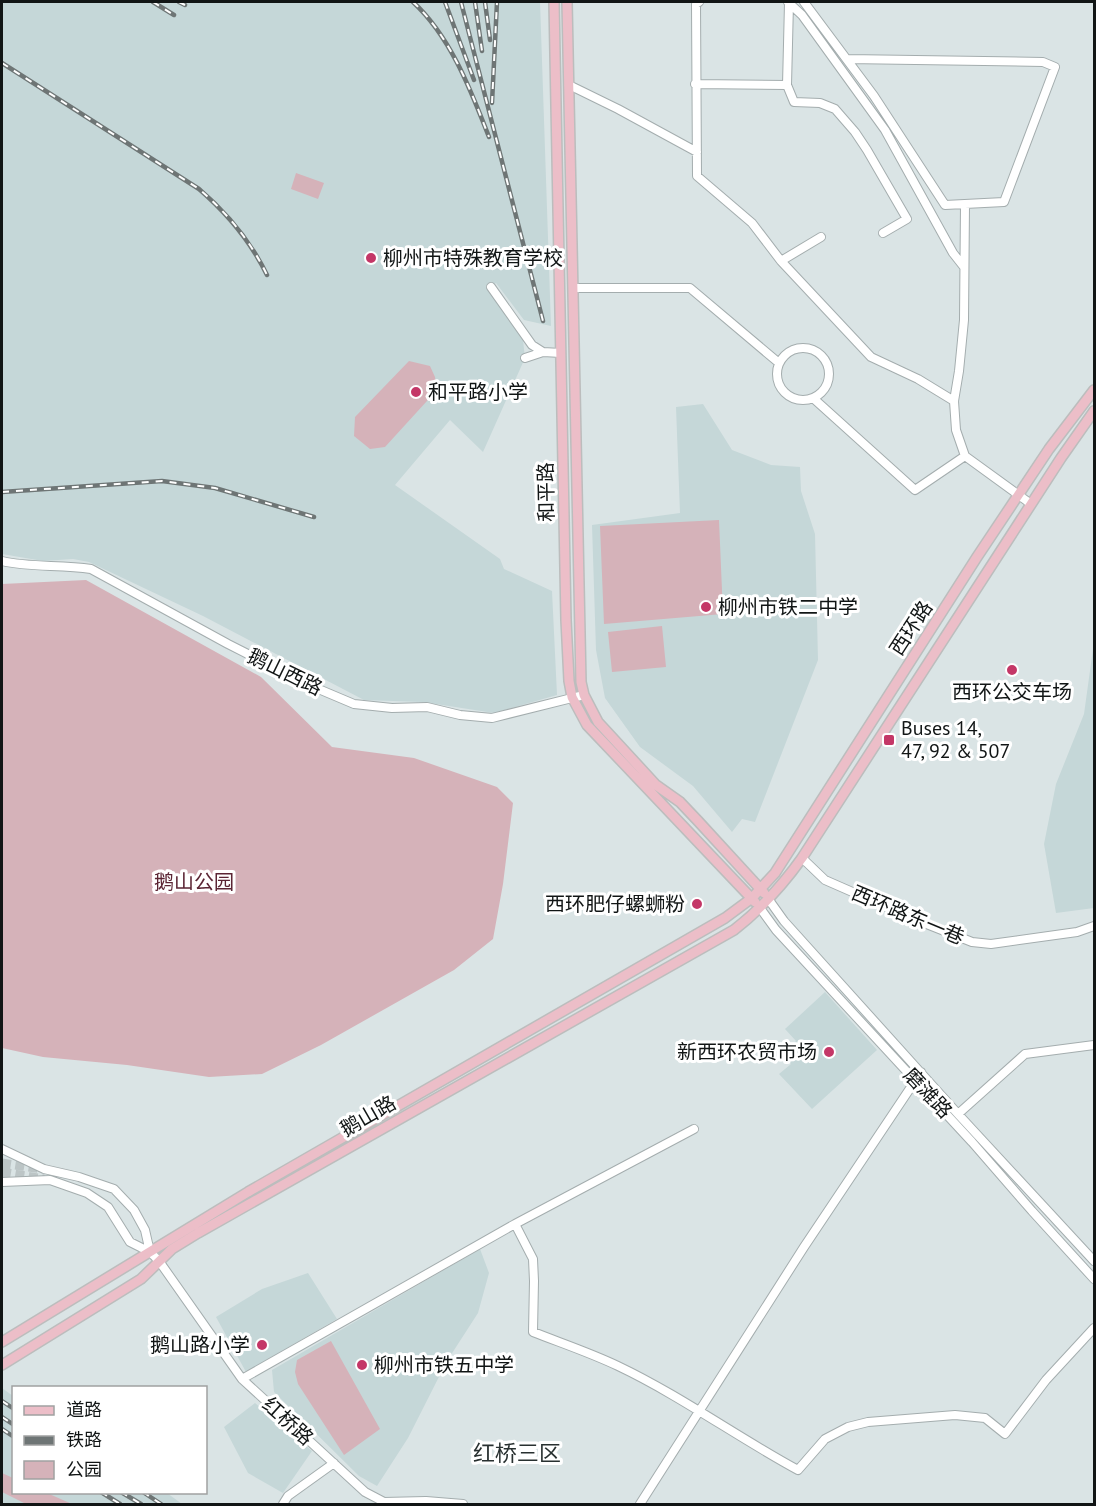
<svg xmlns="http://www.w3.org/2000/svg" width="1096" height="1506" font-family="'PT Sans','Noto Sans SC',sans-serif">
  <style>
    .built { fill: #c5d7d8 }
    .green { fill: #d5b2b9 }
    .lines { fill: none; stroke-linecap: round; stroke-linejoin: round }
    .major-tunnel { stroke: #bcc5c6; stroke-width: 9; stroke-dasharray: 9 4.5; stroke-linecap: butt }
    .minor-casing { stroke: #a4adae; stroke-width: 10 }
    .major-casing { stroke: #bcbdbd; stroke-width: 12 }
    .minor { stroke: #fff; stroke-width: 8 }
    .major { stroke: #ecbec8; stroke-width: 9 }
    .rail-casing { stroke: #6e7575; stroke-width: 4.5 }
    .rail { stroke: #fff; stroke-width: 2; stroke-dasharray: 7; stroke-linecap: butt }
    .poi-dot { fill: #c43767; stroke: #fff; stroke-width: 2 }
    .labels { text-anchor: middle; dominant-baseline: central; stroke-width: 6; stroke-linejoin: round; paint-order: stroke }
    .poi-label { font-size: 20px; fill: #111515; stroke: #fff; text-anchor: start }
    .street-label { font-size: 20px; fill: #111515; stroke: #fff }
    .park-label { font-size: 20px; fill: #5b2534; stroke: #fff }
    .quarter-label { font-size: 22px; fill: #283030; stroke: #fff }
  </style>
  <rect width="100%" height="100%" fill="#dae4e5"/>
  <path class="built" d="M2,2h538l11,324 -27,-6 -28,-37 -8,7 35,50 2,18 -42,94 -33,-32 -55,65 105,74 4,10 48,22 5,104 -63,18 -71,-11 -59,-2 -161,-84 -114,-54 -16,-3 -30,2 -41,-7z
    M703,404l29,46 39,15 29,2 1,24 14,43 3,126 -63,162 -13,-3 -10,13 -39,-46 -53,-39 -35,-49 -9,-48 -4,-125 88,-12 -4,-106z
    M1093,649l1,5v254l-38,5 -12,-69 12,-60 28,-70z
    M825,992l52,58 -65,59 -33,-35 12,-10 -9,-10 14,-13 -11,-12z
    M480,1249l9,24 -11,40 -31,48 -39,77 -31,48 -18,-10 -85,-84 -2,-22z
    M308,1273l29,46 -91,53 -30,-55 46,-28z
    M2,1388l11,8 1,96 153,1 15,11h-180z
    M255,1403l57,48 -29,42 -35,-20 -24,-46z"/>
  <path class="green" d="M296,173l28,10 -6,16 -27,-10z
    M409,361l21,5 5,11 2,13 -52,57 -15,2 -16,-13 1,-19z
    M719,520l4,94 -119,10 -4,-98z
    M86,580l175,97 71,70 82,11 83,29 16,16 -10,81 -10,55 -39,31 -133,75 -59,29 -53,3 -82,-12 -84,-8 -41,-9v-464z
    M662,626l4,41 -54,5 -4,-40z
    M331,1341l49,88 -36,26 -46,-71 -3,-12 2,-12z
    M2,1473l11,5 1,14 33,1 25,11h-46l-24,-12z"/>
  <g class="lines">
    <path class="major-tunnel" d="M2,1163l40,6
      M2,1172l42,7"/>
    <g class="minor-casing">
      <path id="minor" d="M699,2l-3,2 1,172 55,47 29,38 90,96 47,22 36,22
        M788,2l14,13 83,115 68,123 11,14
        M804,2l70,94 71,109 59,-3 51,-135 -12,-5 -196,-3
        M789,3l-2,82 7,17 26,1 15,6 20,23 12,18 40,69 -24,14
        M695,84l92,1
        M569,85l49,24 79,43
        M965,205l-1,115 -5,51 -5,30 2,29 9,26 66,48
        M781,261l40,-24
        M491,287l41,58 11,7 18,1
        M574,288h116l89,75
        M777 374a26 26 0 1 1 52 0a26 26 0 1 1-52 0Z
        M525,358l18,-6
        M813,398l102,92 50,-34
        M2,561c29,7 59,3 89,8l137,75 81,41 45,19 38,4 35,-1 33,8 32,3 92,-23
        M802,858l23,22 89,39 58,23 19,2 86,-12 17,-6
        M769,900l15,21 174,193 136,147
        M760,908l16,22 196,212 60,69 62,68
        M958,1114l67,-60 69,-9
        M2,1149l42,20 35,8 35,12 20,21 11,20 5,22
        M2,1182l48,-2 37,13 21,14 22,35 20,10 9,9 83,118 123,113 19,10 42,-1 37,3
        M515,1224l18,35 1,22 -1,51c28,11 58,21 85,34 63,30 119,71 180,104l27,-31 23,-12 20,-5 87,-7 30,3 20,16 41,-54 48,-52
        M242,1379l273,-155 179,-95
        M283,1504l5,-8 46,-33
        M640,1504l164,-257 117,-175"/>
    </g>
    <g class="major-casing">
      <path id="major" d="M554,2l12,618 3,61 3,16 15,28 168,177
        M567,2l14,680 3,13 14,27 58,63 24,17 18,19 66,72
        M2,1342l246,-150 477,-274 27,-20 23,-25 202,-316 72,-108 45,-59
        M2,1365l139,-86 31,-30 26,-16 536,-303c27,-21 48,-44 68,-72l259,-400 33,-47"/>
    </g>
    <use href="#minor" class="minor"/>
    <use href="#major" class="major"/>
    <g class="rail-casing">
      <path id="rail" d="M153,2l21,13
        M179,2l6,3
        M413,2c38,35 58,89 76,135
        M445,2l29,78
        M461,2l82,319
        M475,2l7,49
        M485,2l5,38
        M2,63l197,126c29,25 51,51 68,86
        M492,103l5,-101
        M2,492l160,-11 53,7 99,29
        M2,1401l12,8
        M2,1417l12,8
        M2,1429l12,8
        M101,1492l19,12
        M121,1492l20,12
        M143,1492l18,12"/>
    </g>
    <use href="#rail" class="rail"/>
  </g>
  <g class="poi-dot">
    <circle cx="371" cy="258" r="6"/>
    <circle cx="416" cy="392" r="6"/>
    <circle cx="706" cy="607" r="6"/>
    <circle cx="1012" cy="670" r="6"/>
    <rect x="883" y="734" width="12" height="12" rx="3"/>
    <circle cx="697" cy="904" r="6"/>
    <circle cx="829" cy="1052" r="6"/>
    <circle cx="262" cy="1345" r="6"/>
    <circle cx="362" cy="1365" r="6"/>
  </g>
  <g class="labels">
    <g class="poi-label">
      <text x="383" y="258">柳州市特殊教育学校</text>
      <text x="428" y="392">和平路小学</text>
      <text x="718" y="607">柳州市铁二中学</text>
      <text x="1012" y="692" text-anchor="middle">西环公交车场</text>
      <text x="901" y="728">Buses 14,<tspan x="901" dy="23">47, 92 &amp; 507</tspan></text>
      <text x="685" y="904" text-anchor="end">西环肥仔螺蛳粉</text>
      <text x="817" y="1052" text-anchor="end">新西环农贸市场</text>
      <text x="250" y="1345" text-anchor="end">鹅山路小学</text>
      <text x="374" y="1365">柳州市铁五中学</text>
    </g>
    <g class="street-label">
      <text transform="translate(546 492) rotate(-91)">和平路</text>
      <text transform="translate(911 628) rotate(-57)">西环路</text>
      <text transform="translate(285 672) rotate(26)">鹅山西路</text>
      <text transform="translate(908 915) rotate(23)">西环路东一巷</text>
      <text transform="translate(928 1093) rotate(47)">磨滩路</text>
      <text transform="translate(368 1116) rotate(-30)">鹅山路</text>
      <text transform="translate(288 1421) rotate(42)">红桥路</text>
    </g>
    <g class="park-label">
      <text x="194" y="882">鹅山公园</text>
    </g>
    <g class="quarter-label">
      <text x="517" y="1453">红桥三区</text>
    </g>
  </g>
  <rect width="1096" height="1506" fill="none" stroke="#111515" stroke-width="6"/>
  <rect x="12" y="1386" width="195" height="108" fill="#ffffff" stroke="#a0a1a1" stroke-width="1.5"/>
  <rect x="24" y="1406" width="30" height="9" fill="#ecbec8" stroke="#a0a1a1" stroke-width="1.5"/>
  <text x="66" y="1416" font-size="18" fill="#111515">道路</text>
  <rect x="24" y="1436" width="30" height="9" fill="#6e7575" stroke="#a0a1a1" stroke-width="1.5"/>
  <text x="66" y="1446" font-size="18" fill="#111515">铁路</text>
  <rect x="24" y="1461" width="30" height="18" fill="#d5b2b9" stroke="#a0a1a1" stroke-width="1.5"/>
  <text x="66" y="1476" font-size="18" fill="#111515">公园</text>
</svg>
